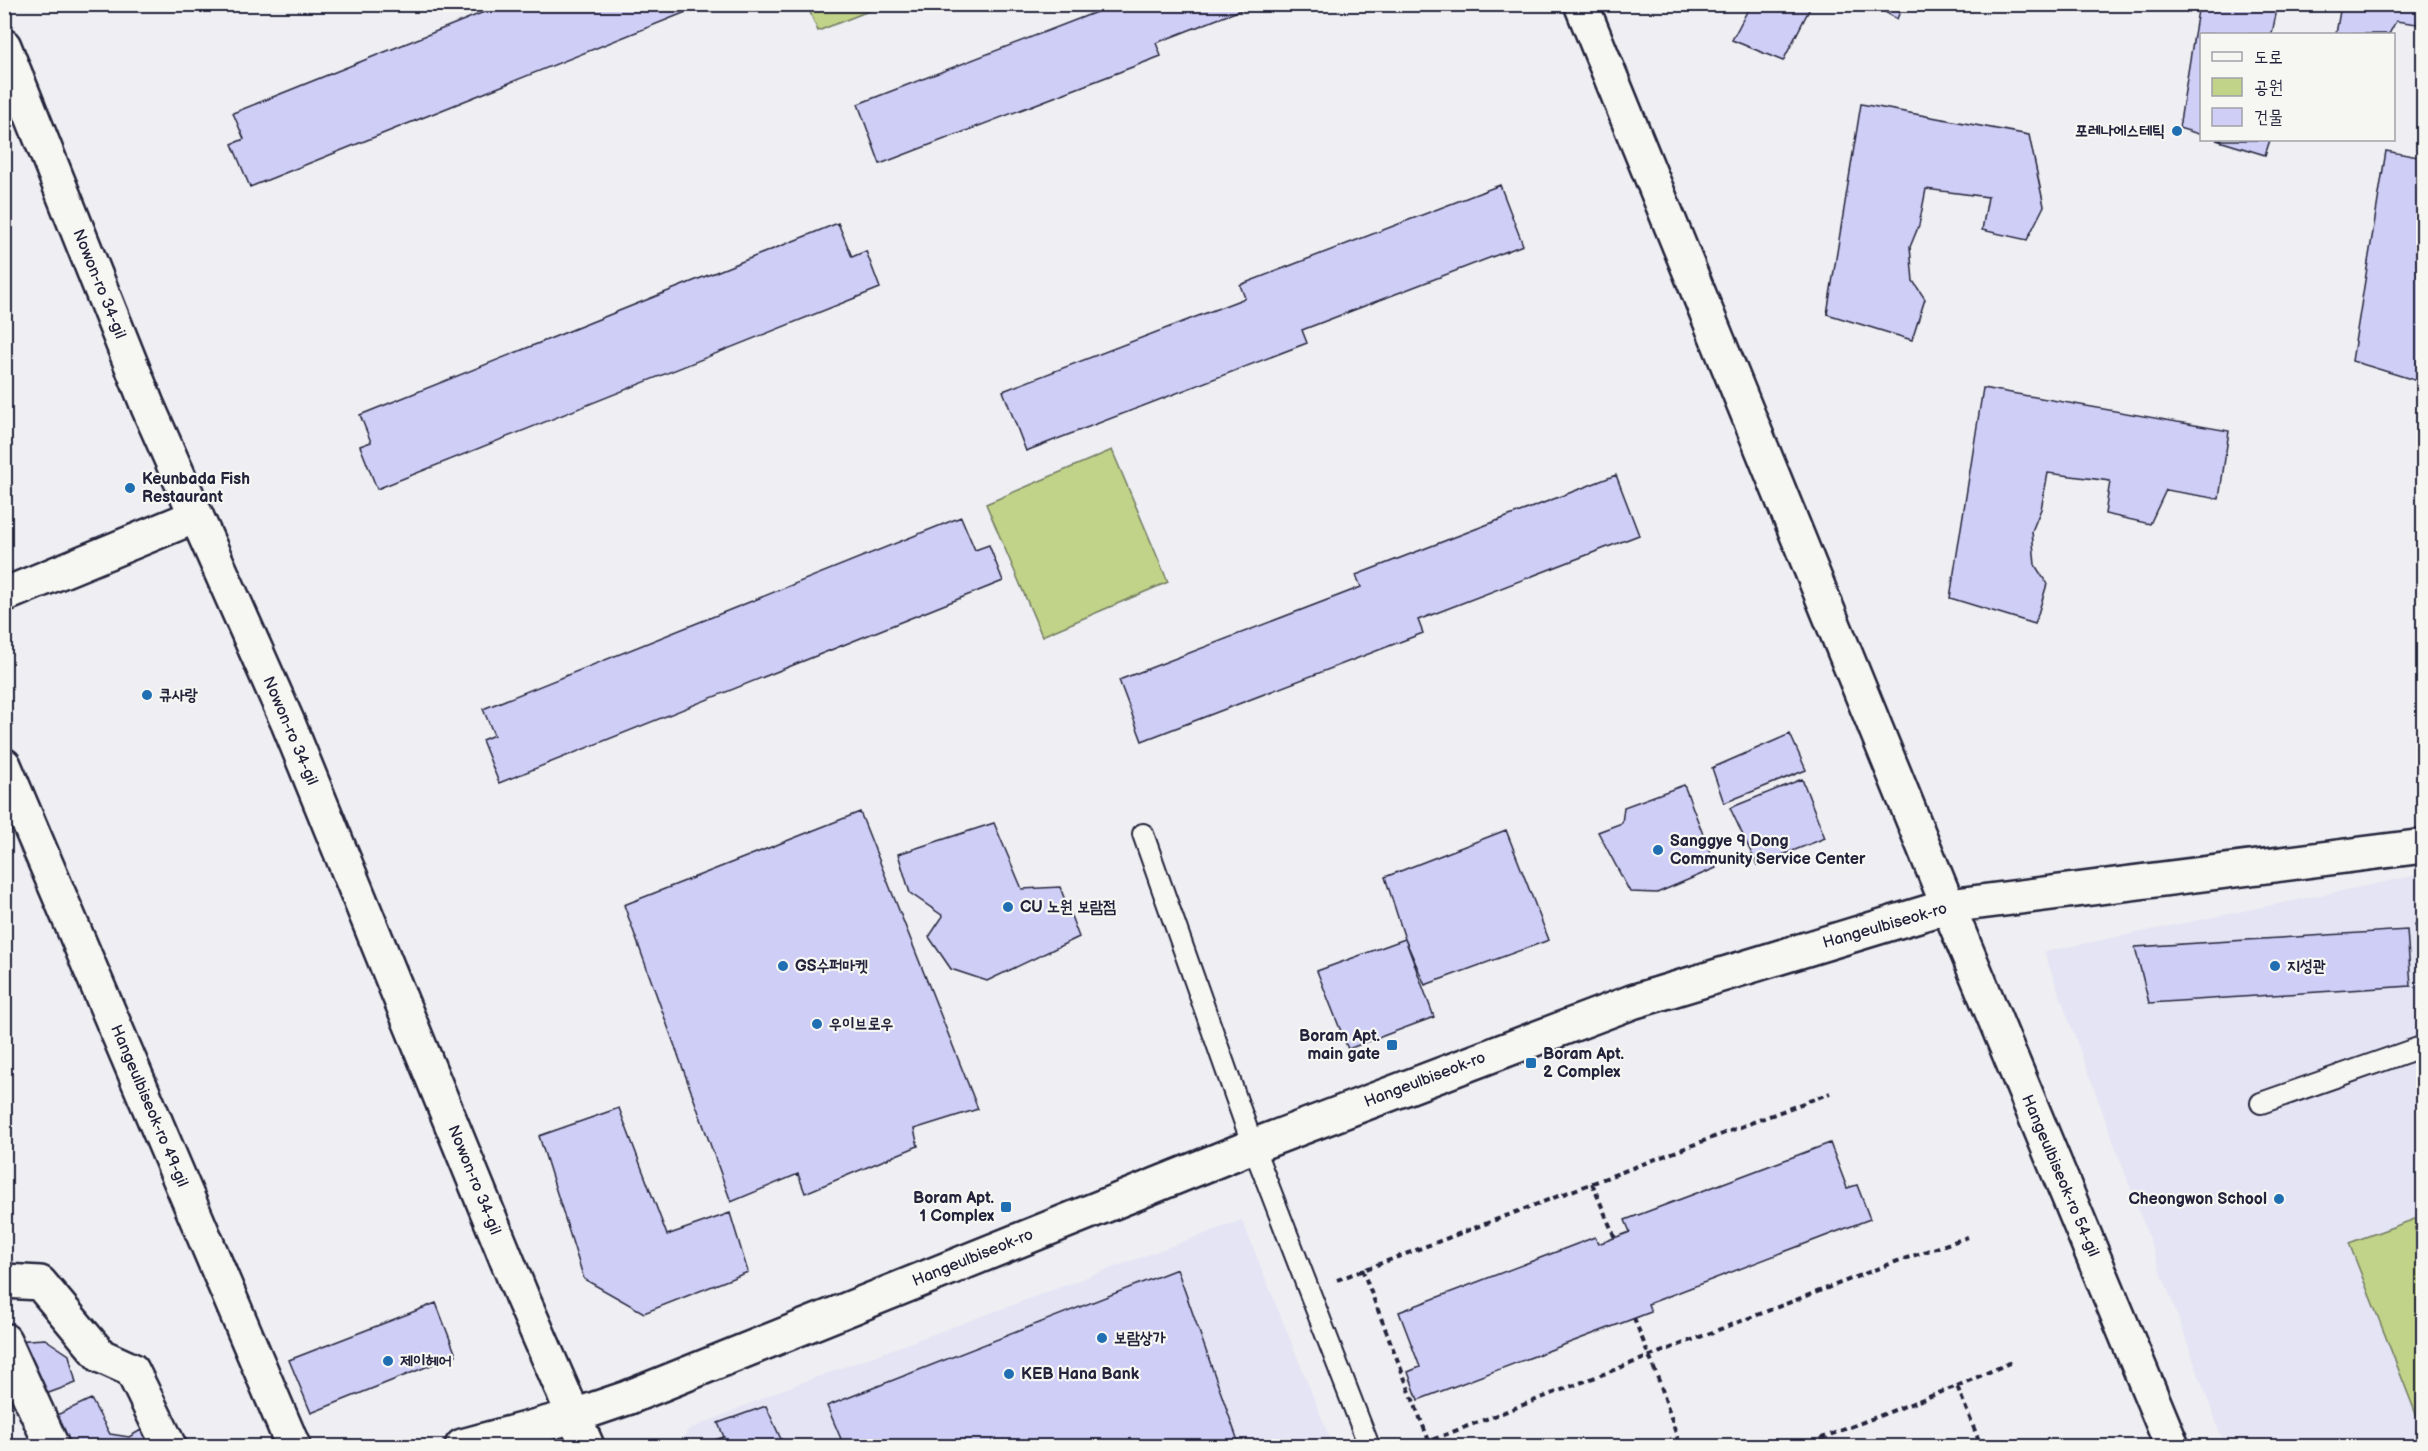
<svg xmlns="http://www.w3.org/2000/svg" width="2428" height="1451" font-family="'Balsamiq Sans','Poor Story',sans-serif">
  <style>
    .built { fill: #e4e4f4 }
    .green { fill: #c0d388; stroke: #717a62; stroke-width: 1.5 }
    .building { fill: #cecef7; stroke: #22223b; stroke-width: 1.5 }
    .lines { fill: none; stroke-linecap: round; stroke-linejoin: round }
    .lane-casing { stroke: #22223b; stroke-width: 24 }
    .street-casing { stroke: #22223b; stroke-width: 38 }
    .secondary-casing { stroke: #22223b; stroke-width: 38 }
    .path { stroke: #22223b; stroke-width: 4; stroke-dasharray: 6 4.5; stroke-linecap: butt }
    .lane { stroke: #f6f6f2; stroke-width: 20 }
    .street { stroke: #f6f6f2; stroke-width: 33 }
    .secondary { stroke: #f6f6f2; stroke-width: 33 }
    .poi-dot { fill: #1f6fb2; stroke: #f6f6f2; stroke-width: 2 }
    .labels { text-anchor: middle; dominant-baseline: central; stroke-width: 4.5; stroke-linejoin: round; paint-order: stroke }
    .poi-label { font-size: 16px; font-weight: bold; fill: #22223b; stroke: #f6f6f2; text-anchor: start }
    .street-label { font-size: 16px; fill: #22223b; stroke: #f6f6f2 }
  </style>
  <rect width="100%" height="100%" fill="#eeeef3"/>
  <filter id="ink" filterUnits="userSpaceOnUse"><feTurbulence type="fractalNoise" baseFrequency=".0167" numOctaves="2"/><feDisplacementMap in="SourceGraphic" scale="12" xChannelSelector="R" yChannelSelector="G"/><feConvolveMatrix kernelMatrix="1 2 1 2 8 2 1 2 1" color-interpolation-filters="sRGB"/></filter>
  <g filter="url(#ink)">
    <path class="built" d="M2423,874v572h-198l-181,-494z
      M1242,1220l91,226h-653l8,-16 91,-39z"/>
    <path class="green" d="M807,5h77l-66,26z
      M1112,450l56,132 -126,54 -56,-132z
      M2423,1216h1l-1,216 -74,-189z"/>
    <path class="building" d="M504,4h202l-456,183 -18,-43 12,-5 -11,-26z
      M1097,4h159l-100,39 5,13 -281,108 -22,-60 241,-93z
      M1751,4h61l-29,57 -51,-21z
      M1871,4h32l-6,15z
      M2199,4h79l-6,30h-70v101l-23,-7z
      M2289,4h135v21l-28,-4 -7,13h-53l4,-23z
      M1861,104l168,31 15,71 -17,34 -45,-10 6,-33 -62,-8 -7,36 -9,22 3,34 12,18 -13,41 -85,-26z
      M2216,140h54l-5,15z
      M2386,151l38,7v225l-72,-22z
      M1500,185l23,60 -221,85 5,13 -281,108 -23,-60 242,-93 -5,-13z
      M838,223l14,34 14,-6 14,37 -503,201 -17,-43 11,-4 -11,-27z
      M1983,388l246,43 -10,68 -53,-9 -16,34 -45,-10 5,-33 -62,-8 -7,36 -9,22 3,34 12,19 -12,40 -85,-26z
      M1616,475l23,60 -221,85 5,13 -281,108 -23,-61 242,-93 -5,-12z
      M961,517l14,33 14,-5 14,36 -504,202 -17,-43 12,-5 -11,-26z
      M1790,734l16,36 -82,33 -12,-35z
      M1802,779l23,59 -68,27 -27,-57z
      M1684,785l32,83 -59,25 -27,-1 -32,-60 24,-9 2,-16z
      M860,812l118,297 -64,20 4,17 -113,47 -7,-19 -67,28 -107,-297z
      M994,823l28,66 38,-2 19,50 -92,44 -36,-12 -22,-32 14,-21 -33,-23 -12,-39z
      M1506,830l43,110 -124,45 -20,-46 -20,-62z
      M2424,922v28l-9,-26z
      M2407,930l4,56 -262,17 -14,-56z
      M1405,939l29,78 -86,32 -31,-78z
      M619,1108l48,127 63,-22 18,59 -104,41 -60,-34 -45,-143z
      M1830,1143l17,45 10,-3 13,34 -222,85 3,8 -233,88 -10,-28 12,-5 -21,-55 196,-75 3,7 32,-12 -5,-12z
      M1177,1269l61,172 -14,5h-380l-17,-40z
      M436,1303l20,52 -145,58 -22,-53z
      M45,1339l24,16 7,28 -41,15 -23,-57z
      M91,1399l19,35 19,3 12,-7 13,16h-97l-13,-25z
      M766,1406l18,40h-89l29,-9 -6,-14z"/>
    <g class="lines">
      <g class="lane-casing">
        <path id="lane" d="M1143,834l110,312 116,300
          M2261,1103l163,-57"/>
      </g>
      <g class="street-casing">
        <path id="street" d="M1581,4l367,902
          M4,595l192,-79
          M4,765l289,681
          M4,1281l36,2 61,73 31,14 37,76
          M4,1340l48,106"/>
      </g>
      <g class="secondary-casing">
        <path id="secondary" d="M4,46l144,361 140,316 234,574 65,149
          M1948,906l224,540
          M462,1446l112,-30 53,-18 626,-252 379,-144 316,-96 476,-60"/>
      </g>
      <path class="path" d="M1592,1183l23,55
        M1362,1269l67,172 466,-179 73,-25
        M1337,1280l493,-187
        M1634,1318l27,68 19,60
        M1957,1386l57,-25
        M1415,1446l14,-5
        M1801,1446l156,-60 24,60"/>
      <use href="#lane" class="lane"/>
      <use href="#street" class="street"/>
      <use href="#secondary" class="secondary"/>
    </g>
  </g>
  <g class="poi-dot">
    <circle cx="2177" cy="131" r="6"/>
    <circle cx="130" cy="488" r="6"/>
    <circle cx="147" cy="695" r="6"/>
    <circle cx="1658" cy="850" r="6"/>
    <circle cx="1008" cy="907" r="6"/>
    <circle cx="783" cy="966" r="6"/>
    <circle cx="2275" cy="966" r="6"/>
    <circle cx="817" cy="1024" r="6"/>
    <rect x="1386" y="1039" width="12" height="12" rx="3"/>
    <rect x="1525" y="1057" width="12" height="12" rx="3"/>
    <circle cx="2279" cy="1199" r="6"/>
    <rect x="1000" y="1201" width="12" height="12" rx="3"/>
    <circle cx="1102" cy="1338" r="6"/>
    <circle cx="388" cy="1361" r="6"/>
    <circle cx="1009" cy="1374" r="6"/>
  </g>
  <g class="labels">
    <g class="poi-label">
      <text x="2165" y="131" text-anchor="end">포레나에스테틱</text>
      <text x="142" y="479">Keunbada Fish<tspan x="142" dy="18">Restaurant</tspan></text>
      <text x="159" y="695">큐사랑</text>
      <text x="1670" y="841">Sanggye 9 Dong<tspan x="1670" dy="18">Community Service Center</tspan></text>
      <text x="1020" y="907">CU 노원 보람점</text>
      <text x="795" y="966">GS수퍼마켓</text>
      <text x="2287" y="966">지성관</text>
      <text x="829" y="1024">우이브로우</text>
      <text x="1380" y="1036" text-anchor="end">Boram Apt.<tspan x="1380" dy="18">main gate</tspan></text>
      <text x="1543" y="1054">Boram Apt.<tspan x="1543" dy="18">2 Complex</tspan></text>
      <text x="994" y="1198" text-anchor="end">Boram Apt.<tspan x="994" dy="18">1 Complex</tspan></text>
      <text x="2267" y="1199" text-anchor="end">Cheongwon School</text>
      <text x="1114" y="1338">보람상가</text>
      <text x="400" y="1361">제이헤어</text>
      <text x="1021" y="1374">KEB Hana Bank</text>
    </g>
    <g class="street-label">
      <text transform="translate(99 284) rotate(68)">Nowon-ro 34-gil</text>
      <text transform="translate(290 731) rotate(67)">Nowon-ro 34-gil</text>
      <text transform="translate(1885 926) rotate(-16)">Hangeulbiseok-ro</text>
      <text transform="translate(1425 1080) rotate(-21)">Hangeulbiseok-ro</text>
      <text transform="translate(149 1106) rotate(67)">Hangeulbiseok-ro 49-gil</text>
      <text transform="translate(2060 1176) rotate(67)">Hangeulbiseok-ro 54-gil</text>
      <text transform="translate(474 1180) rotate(68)">Nowon-ro 34-gil</text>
      <text transform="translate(973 1258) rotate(-22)">Hangeulbiseok-ro</text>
    </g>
  </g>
  <rect width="2428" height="1451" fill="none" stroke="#f6f6f2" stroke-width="24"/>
  <rect x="12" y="12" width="2404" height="1427" fill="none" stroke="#22223b" stroke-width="2" filter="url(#ink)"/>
  <rect x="2200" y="33" width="195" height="108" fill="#f6f6f2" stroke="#a1a1a9" stroke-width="1.5"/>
  <rect x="2212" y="52" width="30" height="9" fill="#f6f6f2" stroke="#a1a1a9" stroke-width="1.5"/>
  <text x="2254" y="63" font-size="18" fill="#22223b">도로</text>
  <rect x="2212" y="78" width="30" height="18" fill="#c0d388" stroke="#a1a1a9" stroke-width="1.5"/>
  <text x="2254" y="93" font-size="18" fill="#22223b">공원</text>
  <rect x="2212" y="108" width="30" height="18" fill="#cecef7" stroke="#a1a1a9" stroke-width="1.5"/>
  <text x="2254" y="123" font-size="18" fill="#22223b">건물</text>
</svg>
